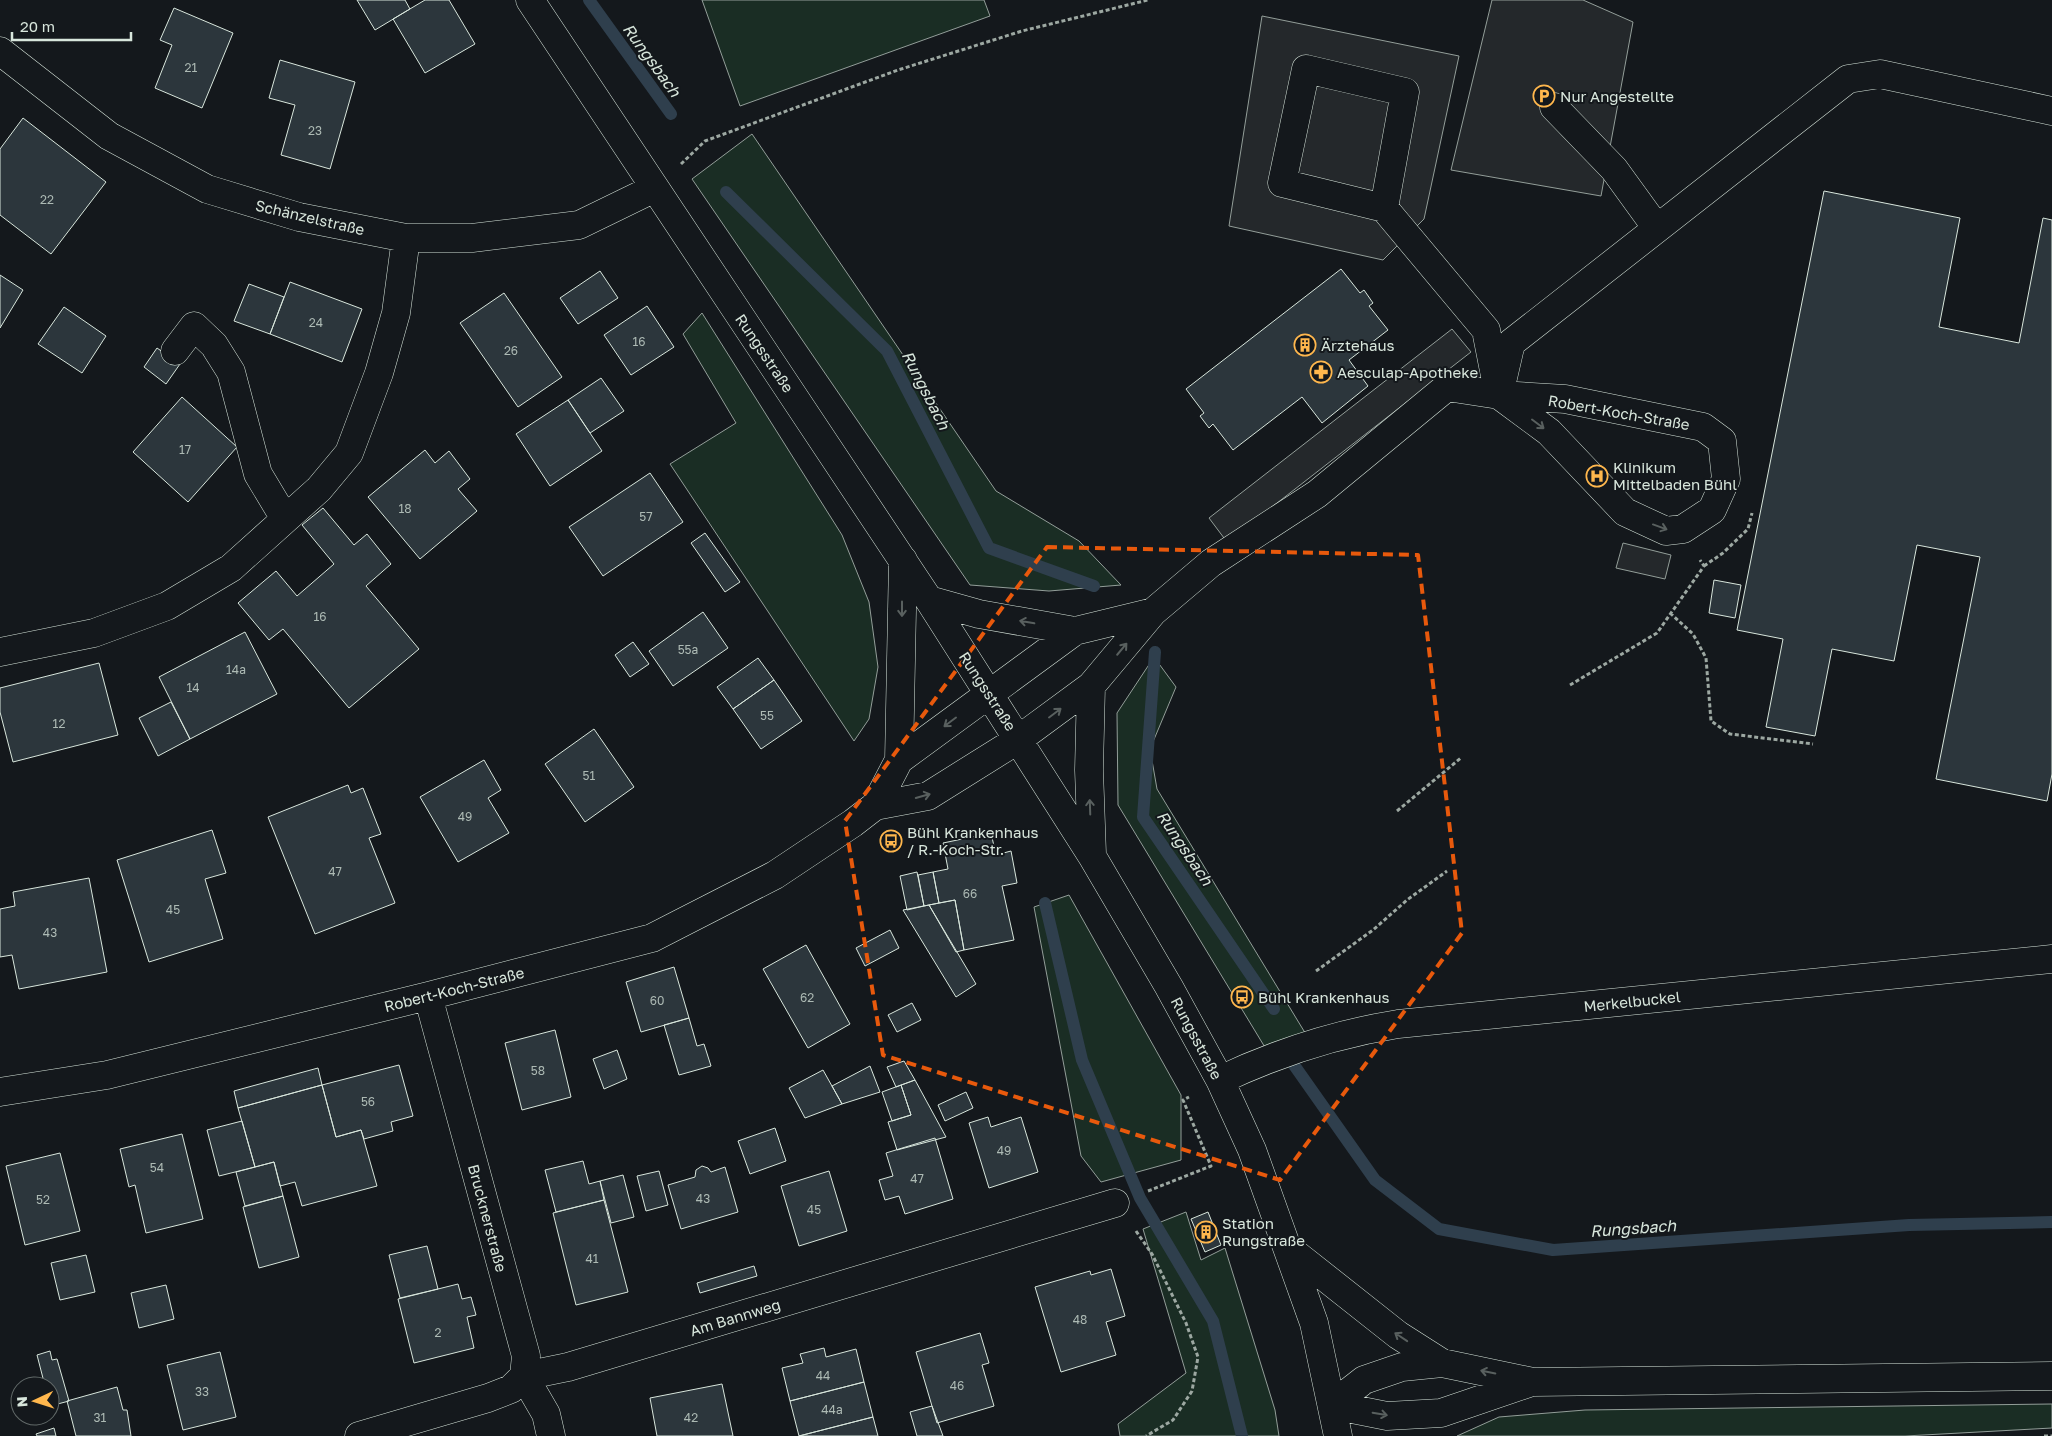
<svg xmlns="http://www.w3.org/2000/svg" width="2052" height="1436" font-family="'Golos Text',sans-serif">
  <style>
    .green { fill: #1a2d24; stroke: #939e99 }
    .parking { fill: #24282b; stroke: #939e99 }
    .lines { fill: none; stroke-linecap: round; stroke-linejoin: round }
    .stream { stroke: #2f3f4d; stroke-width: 12 }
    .building { fill: #2c363c; stroke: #d8e6dc }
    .minor-casing { stroke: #d8e6dc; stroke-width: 29 }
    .path { stroke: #9da8a2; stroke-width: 3; stroke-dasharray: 4 2.5; stroke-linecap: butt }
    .minor { stroke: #14181c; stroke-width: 28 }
    .oneway { stroke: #59605f }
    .marked { fill: none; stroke: #e8590c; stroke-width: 4; stroke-dasharray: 10 6; stroke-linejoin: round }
    .labels { text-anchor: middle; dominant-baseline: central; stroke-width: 4; stroke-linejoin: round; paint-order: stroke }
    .number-label { font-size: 12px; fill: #adbab4 }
    .poi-label { font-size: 15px; fill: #d8e6dc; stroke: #14181c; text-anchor: start }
    .street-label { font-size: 15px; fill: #d8e6dc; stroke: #14181c }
    .water-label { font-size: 16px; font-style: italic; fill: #d8e6dc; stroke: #14181c }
  </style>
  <rect width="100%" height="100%" fill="#14181c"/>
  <path class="green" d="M702,0h282l6,16 -250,90z
    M752,134l244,357 83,50 42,44 -72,6 -79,-6 -278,-406z
    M702,313l140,222 27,67 9,65 -9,52 -15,22 -184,-277 66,-41 -53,-89z
    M1154,657l22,30 -26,62 7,40 150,247 -41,13 -148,-244 -1,-92z
    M1069,895l112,200v65l-80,22 -20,-26 -47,-249z
    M1186,1212l15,48 24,-12 50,162 4,26h-159l-2,-12 68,-51 -43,-144z
    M2052,1404v24l-147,8h-448l42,-19 86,-7z"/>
  <path class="parking" d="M1492,0h91l50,22 -32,174 -150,-26z
    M1262,16l197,40 -35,163 -41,41 -154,-34z
    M1452,329l19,23 -244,190 -18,-24z
    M1623,543l48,12 -6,24 -49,-11z"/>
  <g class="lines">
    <path class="stream" d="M589,0l82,114
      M726,192l161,159 102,197 105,38
      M1155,652l-12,165 131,192
      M1045,903l37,157 58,138 73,123 29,115
      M1294,1065l81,115 64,49 114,21 356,-25 143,-3"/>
  </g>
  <path class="building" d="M357,0h48l5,9 -35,21z
    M425,0h24l26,44 -50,29 -32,-54z
    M174,8l59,25 -31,75 -47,-20 17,-43 -12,-5z
    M280,60l75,22 -25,87 -49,-14 14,-50 -26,-7z
    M23,118l83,64 -55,72 -51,-39v-66z
    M1824,191l136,27 -21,109 80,16 24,-125 9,2v554l-5,27 -111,-22 44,-222 -63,-12 -23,116 -62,-12 -17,87 -49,-9 17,-88 -46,-9z
    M1341,269l19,24 4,-3 9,13 -4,3 19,24 -39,30 19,26 -46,37 -20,-26 -69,53 -20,-26 -4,4 -9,-12 4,-3 -18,-24z
    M600,271l18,27 -40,26 -18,-26z
    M0,275l23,15 -23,38z
    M290,282l72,27 -20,53 -72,-28z
    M249,284l35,13 -14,37 -36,-13z
    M504,293l58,84 -44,30 -58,-84z
    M647,306l27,41 -43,28 -27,-40z
    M64,307l42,29 -24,37 -44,-29z
    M157,348l23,16 -14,20 -22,-17z
    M601,378l23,33 -34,22 -22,-33z
    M182,397l55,50 -49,55 -55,-50z
    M568,400l34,51 -52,35 -34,-52z
    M425,450l10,13 14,-12 21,28 -12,10 19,22 -57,48 -52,-62z
    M650,473l33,49 -80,54 -34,-49z
    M323,508l31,37 13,-11 24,30 -25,22 53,63 -70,59 -66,-79 -14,11 -31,-37 38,-32 21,25 37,-32 -32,-39z
    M705,533l35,49 -15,10 -34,-49z
    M1714,580l27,5 -6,33 -26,-5z
    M703,612l25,36 -55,38 -24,-35z
    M245,632l32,62 -87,45 -31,-62z
    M633,642l16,22 -19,13 -15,-22z
    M758,658l16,22 -41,29 -16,-22z
    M99,663l19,72 -105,27 -13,-50v-24z
    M774,680l28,41 -41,28 -28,-40z
    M171,702l19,37 -32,17 -19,-38z
    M594,729l40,58 -49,35 -40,-58z
    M484,760l17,30 -13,8 21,35 -51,29 -38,-65z
    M348,785l3,8 12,-5 18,46 -12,4 26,65 -80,31 -47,-117z
    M212,830l14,43 -21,6 18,60 -74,23 -32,-102z
    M991,833l5,22 15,-4 6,32 -15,3 12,54 -50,10 -9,-50 -16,3 -6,-31 15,-3 -5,-26z
    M917,872l7,34 -17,4 -7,-34z
    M933,872l6,31 -15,3 -6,-31z
    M89,878l18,94 -88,17 -7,-34 -12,2v-48l15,-3 -2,-14z
    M955,900l9,50 -8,2 -27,-47z
    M929,905l47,79 -20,13 -53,-87z
    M890,930l9,18 -34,18 -9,-18z
    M806,945l44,79 -42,24 -45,-79z
    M674,967l15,51 -48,14 -15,-50z
    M912,1003l9,17 -24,12 -9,-17z
    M689,1018l8,28 7,-2 7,22 -32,9 -15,-50z
    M555,1030l16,67 -49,13 -17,-67z
    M617,1050l10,29 -23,10 -11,-30z
    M904,1061l11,19 -19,7 -9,-20z
    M399,1065l14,51 -22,6 2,9 -29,8 -3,-9 -25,7 -14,-52z
    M870,1066l10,26 -38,12 -10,-18z
    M318,1068l4,17 -84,23 -4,-17z
    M823,1070l19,34 -37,14 -16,-30z
    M915,1080l31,57 -49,13 -9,-28 23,-7 -10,-30z
    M322,1085l14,52 25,-7 16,56 -75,20 -7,-24 -15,4 -6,-24 -19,5 -17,-59z
    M901,1085l10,30 -19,6 -10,-29z
    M966,1092l7,16 -28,13 -7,-16z
    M988,1117l3,10 30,-10 17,55 -49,16 -20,-65z
    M242,1121l13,46 -36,9 -12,-46z
    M775,1128l11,33 -36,13 -12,-33z
    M182,1134l21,85 -57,14 -11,-48 -6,2 -9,-38z
    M935,1138l18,61 -48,15 -6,-18 -14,4 -6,-20 14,-4 -7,-23z
    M60,1153l20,78 -55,14 -19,-79z
    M583,1161l6,23 11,-3 4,19 -48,12 -11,-42z
    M274,1162l9,34 -38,10 -9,-34z
    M702,1166l6,2 3,4 14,-5 13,45 -57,17 -13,-44 27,-8 1,-7z
    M659,1171l9,34 -22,6 -9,-35z
    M829,1171l18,60 -48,15 -18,-60z
    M623,1175l11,42 -23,6 -11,-42z
    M283,1196l16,61 -40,11 -16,-61z
    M604,1200l24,92 -52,13 -23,-92z
    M1208,1212l13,33 -16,7 -14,-33z
    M427,1246l11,43 -38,9 -11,-43z
    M86,1255l9,37 -35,8 -9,-37z
    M754,1266l3,10 -57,17 -3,-10z
    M1111,1269l14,47 -19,6 10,33 -55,17 -26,-85 55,-16 1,4z
    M458,1284l4,15 9,-2 5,18 -9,2 7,31 -60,15 -16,-64z
    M166,1285l8,34 -35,9 -8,-35z
    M980,1333l9,30 -7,2 12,41 -57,17 -21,-71z
    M824,1348l2,9 30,-8 8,33 -74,19 -8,-33 21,-5 -3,-9z
    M50,1351l2,9 5,-1 12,42 -19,5v-20h-5l-8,-31z
    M220,1352l16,65 -53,13 -16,-65z
    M864,1382l9,35 -74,19 -9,-35z
    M722,1384l11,52h-76l-7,-38z
    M117,1387l6,23h4l4,26h-55l-9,-35z
    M932,1406l11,30h-26l-7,-24z
    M873,1417l5,19h-79z
    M54,1428l2,8h-19l-1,-2z"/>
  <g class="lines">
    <g class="minor-casing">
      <path id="minor" d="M530,0l399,600 163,256 77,131 51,93 32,70 62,173 24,113
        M0,51l109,85 98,53 92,28 107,21h66l107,-13 76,-37
        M1554,107l60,62 42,58
        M1384,208l-102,-25 24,-114 99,23 -21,116 102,122 11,56
        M175,351l19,-25 20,19 17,27 27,102 27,45
        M1499,395l12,-52 337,-264 32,-5 172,37
        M929,600l50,14 96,17
        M0,652l94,-19 73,-27 64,-38 88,-79 30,-36 30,-80 17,-60 10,-75
        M1091,686l-2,84 3,84
        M899,760l4,-200
        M875,806l53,-10 91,-57 72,-53 62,-74 58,-49 106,-69 130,-107 52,8 66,4 138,28 19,14 4,38 -14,31 -29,19 -17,2 -41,-19 -76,-80 -50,-37
        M428,996l98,360 -2,20 22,38 5,22
        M1220,1080c57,-27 116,-46 178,-56l654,-65
        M0,1092l107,-17 321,-79 224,-58 123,-63 78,-52 22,-17 24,-46 176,-129 78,-19
        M1288,1248l110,87 44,28
        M1332,1405l32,-25 38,-13 40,-4 91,19 519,-6
        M1332,1405l55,11 54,-3 91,-31
        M359,1436l129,-38 23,-9 13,-13 44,-9 547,-164"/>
    </g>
    <path class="path" d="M681,164l24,-23 193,-71 124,-39 126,-31
      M1704,566l19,-13 25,-24 4,-16
      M1670,613l23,21 13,24 5,63 19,13 83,10
      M1570,685l87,-52 47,-67 -4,-6
      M1397,811l65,-54
      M1316,971l57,-41 34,-30 40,-29
      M1148,1191l63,-25 -28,-66 6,-3
      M1136,1231l16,23 34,69 12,34 -6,34 -19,29 -27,16
      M2044,1436h8"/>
    <use href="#minor" class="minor"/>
  </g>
  <defs><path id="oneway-shaft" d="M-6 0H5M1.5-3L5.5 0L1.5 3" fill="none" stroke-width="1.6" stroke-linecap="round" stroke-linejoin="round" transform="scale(1.25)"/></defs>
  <g class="oneway">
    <use href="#oneway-shaft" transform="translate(1538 424) rotate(37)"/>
    <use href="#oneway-shaft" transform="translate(1660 527) rotate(20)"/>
    <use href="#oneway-shaft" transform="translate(902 609) rotate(90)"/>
    <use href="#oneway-shaft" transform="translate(1027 622) rotate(-170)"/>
    <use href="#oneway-shaft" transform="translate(1122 649) rotate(-50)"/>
    <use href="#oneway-shaft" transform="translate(1055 713) rotate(-37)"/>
    <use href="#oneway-shaft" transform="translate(950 722) rotate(143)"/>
    <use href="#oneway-shaft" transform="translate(923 796) rotate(-16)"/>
    <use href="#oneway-shaft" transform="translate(1090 807) rotate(-92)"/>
    <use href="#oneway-shaft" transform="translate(1401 1337) rotate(-146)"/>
    <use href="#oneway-shaft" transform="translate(1488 1372) rotate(-168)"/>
    <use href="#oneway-shaft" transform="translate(1380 1414) rotate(10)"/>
  </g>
  <path class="marked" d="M1047,547l371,8 44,378 -182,247 -397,-125 -38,-234z"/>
  <defs>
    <g id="parking-ring" transform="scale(1.125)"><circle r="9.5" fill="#14181c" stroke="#ffb74d" stroke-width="1.5"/><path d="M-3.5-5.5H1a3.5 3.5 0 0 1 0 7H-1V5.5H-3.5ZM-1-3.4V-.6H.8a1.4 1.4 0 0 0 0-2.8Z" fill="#ffb74d"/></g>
    <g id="building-ring" transform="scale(1.125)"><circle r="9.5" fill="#14181c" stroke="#ffb74d" stroke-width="1.5"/><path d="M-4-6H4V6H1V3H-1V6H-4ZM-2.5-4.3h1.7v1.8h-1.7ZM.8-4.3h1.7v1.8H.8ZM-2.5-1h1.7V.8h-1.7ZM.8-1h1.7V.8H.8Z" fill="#ffb74d"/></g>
    <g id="pharmacy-ring" transform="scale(1.125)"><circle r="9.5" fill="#14181c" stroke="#ffb74d" stroke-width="1.5"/><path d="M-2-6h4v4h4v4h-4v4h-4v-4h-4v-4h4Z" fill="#ffb74d"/></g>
    <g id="hospital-ring" transform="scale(1.125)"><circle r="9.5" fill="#14181c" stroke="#ffb74d" stroke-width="1.5"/><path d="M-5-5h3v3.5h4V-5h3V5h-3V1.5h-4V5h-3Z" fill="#ffb74d"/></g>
    <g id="bus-ring" transform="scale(1.125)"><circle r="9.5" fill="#14181c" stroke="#ffb74d" stroke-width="1.5"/><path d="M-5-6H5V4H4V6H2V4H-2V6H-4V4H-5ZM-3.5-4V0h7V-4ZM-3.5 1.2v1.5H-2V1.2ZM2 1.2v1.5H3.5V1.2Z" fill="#ffb74d"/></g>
  </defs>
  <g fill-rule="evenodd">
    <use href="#parking-ring" x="1544" y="96"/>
    <use href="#building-ring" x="1305" y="345"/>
    <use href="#pharmacy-ring" x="1321" y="372"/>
    <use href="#hospital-ring" x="1597" y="476"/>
    <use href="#bus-ring" x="891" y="841"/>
    <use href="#bus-ring" x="1242" y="997"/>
    <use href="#building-ring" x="1206" y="1232"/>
  </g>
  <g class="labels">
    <g class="number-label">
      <text x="191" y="67">21</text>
      <text x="315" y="130">23</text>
      <text x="47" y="199">22</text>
      <text x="316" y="322">24</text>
      <text x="639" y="341">16</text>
      <text x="511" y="350">26</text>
      <text x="185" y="449">17</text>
      <text x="405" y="508">18</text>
      <text x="646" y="516">57</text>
      <text x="320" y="616">16</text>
      <text x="688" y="649">55a</text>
      <text x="236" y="669">14a</text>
      <text x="193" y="687">14</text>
      <text x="767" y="715">55</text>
      <text x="59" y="723">12</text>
      <text x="589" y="775">51</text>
      <text x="465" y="816">49</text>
      <text x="335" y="871">47</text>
      <text x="970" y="893">66</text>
      <text x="173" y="909">45</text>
      <text x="50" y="932">43</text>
      <text x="807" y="997">62</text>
      <text x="657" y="1000">60</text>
      <text x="538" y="1070">58</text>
      <text x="368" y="1101">56</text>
      <text x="1004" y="1150">49</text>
      <text x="157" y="1167">54</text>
      <text x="917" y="1178">47</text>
      <text x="703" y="1198">43</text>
      <text x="43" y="1199">52</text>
      <text x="814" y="1209">45</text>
      <text x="592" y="1258">41</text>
      <text x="1080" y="1319">48</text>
      <text x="438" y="1332">2</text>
      <text x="823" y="1375">44</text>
      <text x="957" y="1385">46</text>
      <text x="202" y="1391">33</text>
      <text x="832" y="1409">44a</text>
      <text x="100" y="1417">31</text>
      <text x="691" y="1417">42</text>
    </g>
    <g class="poi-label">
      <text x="1560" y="96">Nur Angestellte</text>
      <text x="1321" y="345">Ärztehaus</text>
      <text x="1337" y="372">Aesculap-Apotheke</text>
      <text x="1613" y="467">Klinikum<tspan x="1613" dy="17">Mittelbaden Bühl</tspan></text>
      <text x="907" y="832">Bühl Krankenhaus<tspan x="907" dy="17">/ R.-Koch-Str.</tspan></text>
      <text x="1258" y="997">Bühl Krankenhaus</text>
      <text x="1222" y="1223">Station<tspan x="1222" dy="17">Rungstraße</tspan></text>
    </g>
    <g class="street-label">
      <text transform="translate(310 217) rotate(13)">Schänzelstraße</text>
      <text transform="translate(765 353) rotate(56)">Rungsstraße</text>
      <text transform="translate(1619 412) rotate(10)">Robert-Koch-Straße</text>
      <text transform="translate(988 691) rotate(57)">Rungsstraße</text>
      <text transform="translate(454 989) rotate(-14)">Robert-Koch-Straße</text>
      <text transform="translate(1632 1001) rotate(-6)">Merkelbuckel</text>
      <text transform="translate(1197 1038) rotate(62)">Rungsstraße</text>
      <text transform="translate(488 1218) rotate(75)">Brucknerstraße</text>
      <text transform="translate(735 1317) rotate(-17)">Am Bannweg</text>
    </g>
    <g class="water-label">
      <text transform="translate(652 60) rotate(54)">Rungsbach</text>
      <text transform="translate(926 390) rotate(63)">Rungsbach</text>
      <text transform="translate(1185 848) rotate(56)">Rungsbach</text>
      <text transform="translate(1633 1228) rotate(-4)">Rungsbach</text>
    </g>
  </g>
  <g transform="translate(35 1401) rotate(266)"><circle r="24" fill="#14181c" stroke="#626a69"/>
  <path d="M0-4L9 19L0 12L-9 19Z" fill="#ffb74d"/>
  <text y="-8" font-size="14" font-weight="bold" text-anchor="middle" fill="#d8e6dc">N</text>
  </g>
  <path d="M12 32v8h119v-8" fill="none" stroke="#d8e6dc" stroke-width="2.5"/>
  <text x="20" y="32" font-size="15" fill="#d8e6dc" stroke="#14181c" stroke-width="4" paint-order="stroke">20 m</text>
</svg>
